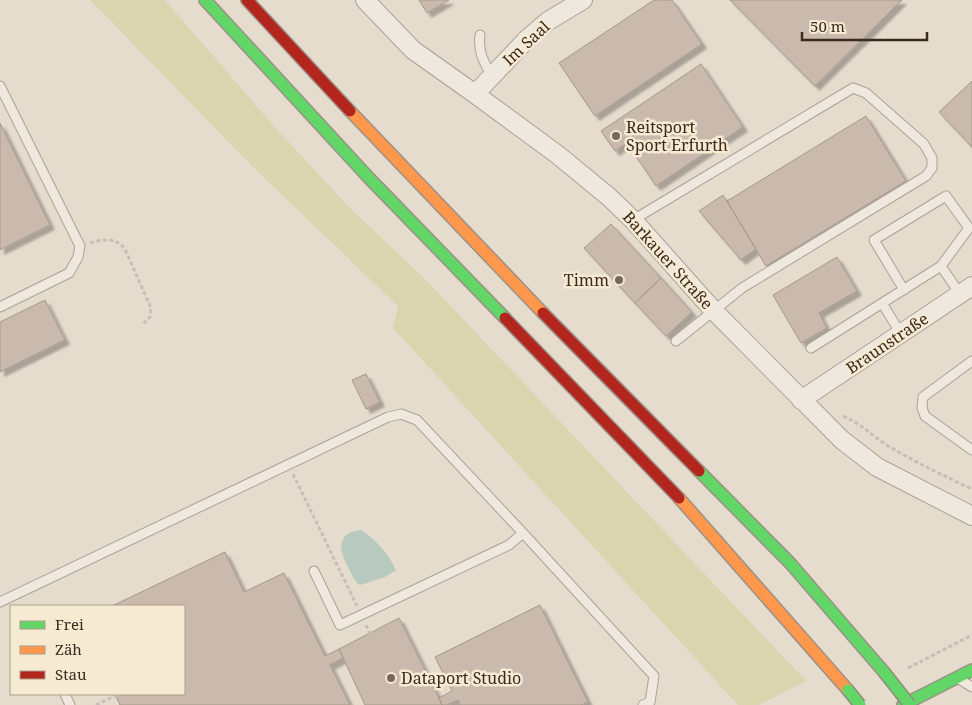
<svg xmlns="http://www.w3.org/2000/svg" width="972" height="705" font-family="'Noto Serif',serif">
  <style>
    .green { fill: #d8d5af }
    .water { fill: #b8cabf }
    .building { fill: #cabaae; stroke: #a6988d; filter: url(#shadow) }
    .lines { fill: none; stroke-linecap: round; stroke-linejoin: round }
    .lane-casing { stroke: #aba196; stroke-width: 11 }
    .street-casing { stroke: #aba196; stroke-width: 20 }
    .fast-casing { stroke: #9b9186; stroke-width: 14 }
    .slow-casing { stroke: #9b9186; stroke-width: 14 }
    .jam-casing { stroke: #9b9186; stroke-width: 14 }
    .path { stroke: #c7bfb6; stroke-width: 3; stroke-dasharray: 4 2.5; stroke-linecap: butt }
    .lane { stroke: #eee8df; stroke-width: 9 }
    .street { stroke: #eee8df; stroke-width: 18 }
    .fast { stroke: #63d668; stroke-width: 11 }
    .slow { stroke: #ff974d; stroke-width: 11 }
    .jam { stroke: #b3261e; stroke-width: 11 }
    .fast-bridge-casing { stroke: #91877d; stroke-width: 14; stroke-linecap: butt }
    .fast-bridge { stroke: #63d668; stroke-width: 11 }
    .poi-dot { fill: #77685b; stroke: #f7ead3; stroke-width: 2 }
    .labels { text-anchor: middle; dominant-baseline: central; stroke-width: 5; stroke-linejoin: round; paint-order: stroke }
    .street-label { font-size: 16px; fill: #3b2a1d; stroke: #f7ead3 }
    .poi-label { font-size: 16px; fill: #3b2a1d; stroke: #f7ead3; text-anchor: start }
  </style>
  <defs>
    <filter id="shadow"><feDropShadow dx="4.5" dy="4.5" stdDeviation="1" flood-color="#0004"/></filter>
  </defs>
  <rect width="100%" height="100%" fill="#e6dcce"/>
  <path class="green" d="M90,0h75l106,123 77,83 78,74 380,401 -47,24h-21l-345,-377 5,-22 -146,-140z"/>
  <path class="water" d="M361,530c14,8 28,25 35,40l-11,7 -25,8c-6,-4 -8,-10 -11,-16 -9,-17 -15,-36 12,-39z"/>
  <path class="building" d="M419,0h30l-22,13z
    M654,0h18l30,44 -107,72 -36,-53z
    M730,0h172l-87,86z
    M701,64l42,63 -87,59 -29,-43 -12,8 -14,-20z
    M972,81v66l-33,-35z
    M866,116l40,65 -140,85 -39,-65z
    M0,123l50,102 -50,25z
    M723,195l33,54 -15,11 -42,-49z
    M611,224l50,54 -26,25 -51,-55z
    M837,257l20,34 -38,22 8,15 -26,15 -28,-48z
    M661,278l31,34 -26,24 -31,-33z
    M45,300l20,40 -65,32v-50z
    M366,374l14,28 -14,7 -14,-29z
    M225,552l19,40 40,-19 41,83 14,-7 4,9 -13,7 20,40h-230l-5,-11h69v-88h-72z
    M540,605l48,97 -7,3h-121l-2,-5 -11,5h-5l-3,-7 13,-7 -17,-34z
    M399,618l40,80 3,7h-77l-26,-56z"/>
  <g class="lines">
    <g class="lane-casing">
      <path id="lane" d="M480,35c-2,17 3,26 12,41
        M0,86l80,160 -2,11 -9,16 -69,34
        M633,220l220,-132 13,5 58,51 8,14v10l-6,8 -184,112 -66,53
        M904,290l-30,-50 72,-44 23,32 -28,38
        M882,303l19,31
        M811,348l130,-82 19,28
        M972,361l-49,36 -1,11 3,8 47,34
        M314,571l26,54 169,-80 14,-12 131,143 -4,26 -7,3
        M0,602l388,-185 13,-3 16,6 106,113
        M959,679l13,8
        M65,694l5,11"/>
    </g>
    <g class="street-casing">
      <path id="street" d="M365,0l48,50 62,44 83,61 51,42 24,23 81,91 128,129 35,27 95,49
        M475,94l52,-55 21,-18 35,-21
        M801,400l171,-114"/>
    </g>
    <g class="fast-casing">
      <path id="fast" d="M205,0l164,178 136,140
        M699,471l91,92 94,109
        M903,705l69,-35"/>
    </g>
    <g class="slow-casing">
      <path id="slow" d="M350,111l193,202
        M679,498l169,192"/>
    </g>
    <g class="jam-casing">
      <path id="jam" d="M247,0l103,111
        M543,313l156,158
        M505,318l174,180"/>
    </g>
    <path class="path" d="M90,243c12,-4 26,-6 35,6l26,59 -1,9 -8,8
      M843,416c17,7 27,18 42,28 28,17 57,31 87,45
      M293,474l64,132
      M366,625l4,9
      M908,668l64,-33
      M96,705l23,-11"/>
    <use href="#lane" class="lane"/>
    <use href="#street" class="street"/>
    <use href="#fast" class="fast"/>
    <use href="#slow" class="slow"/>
    <use href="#jam" class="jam"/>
    <g class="fast-bridge-casing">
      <path id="fast-bridge" d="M884,672l26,33
        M848,690l12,15"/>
    </g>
    <use href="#fast-bridge" class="fast-bridge"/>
  </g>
  <g class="poi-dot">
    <circle cx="616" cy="136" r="5"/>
    <circle cx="619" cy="280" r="5"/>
    <circle cx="391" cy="678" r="5"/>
  </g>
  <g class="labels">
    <g class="street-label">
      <text transform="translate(526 43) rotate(-43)">Im Saal</text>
      <text transform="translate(668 260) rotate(48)">Barkauer Straße</text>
      <text transform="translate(887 343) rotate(-34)">Braunstraße</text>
    </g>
    <g class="poi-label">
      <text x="626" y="127">Reitsport<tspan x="626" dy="18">Sport Erfurth</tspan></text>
      <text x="609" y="280" text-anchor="end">Timm</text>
      <text x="401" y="678">Dataport Studio</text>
    </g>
  </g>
  <rect x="10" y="605" width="175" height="90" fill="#f7ead3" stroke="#ac9d8a"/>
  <rect x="20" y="621" width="25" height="8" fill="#63d668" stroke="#ac9d8a"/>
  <text x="55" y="630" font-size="15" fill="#3b2a1d">Frei</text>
  <rect x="20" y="646" width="25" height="8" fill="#ff974d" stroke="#ac9d8a"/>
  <text x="55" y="655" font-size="15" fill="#3b2a1d">Zäh</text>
  <rect x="20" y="671" width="25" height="8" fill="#b3261e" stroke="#ac9d8a"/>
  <text x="55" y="680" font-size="15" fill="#3b2a1d">Stau</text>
  <path d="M802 32v8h125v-8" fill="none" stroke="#3b2a1d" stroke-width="2.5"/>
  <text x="810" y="32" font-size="15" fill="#3b2a1d" stroke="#f7ead3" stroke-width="4" paint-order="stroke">50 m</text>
</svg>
